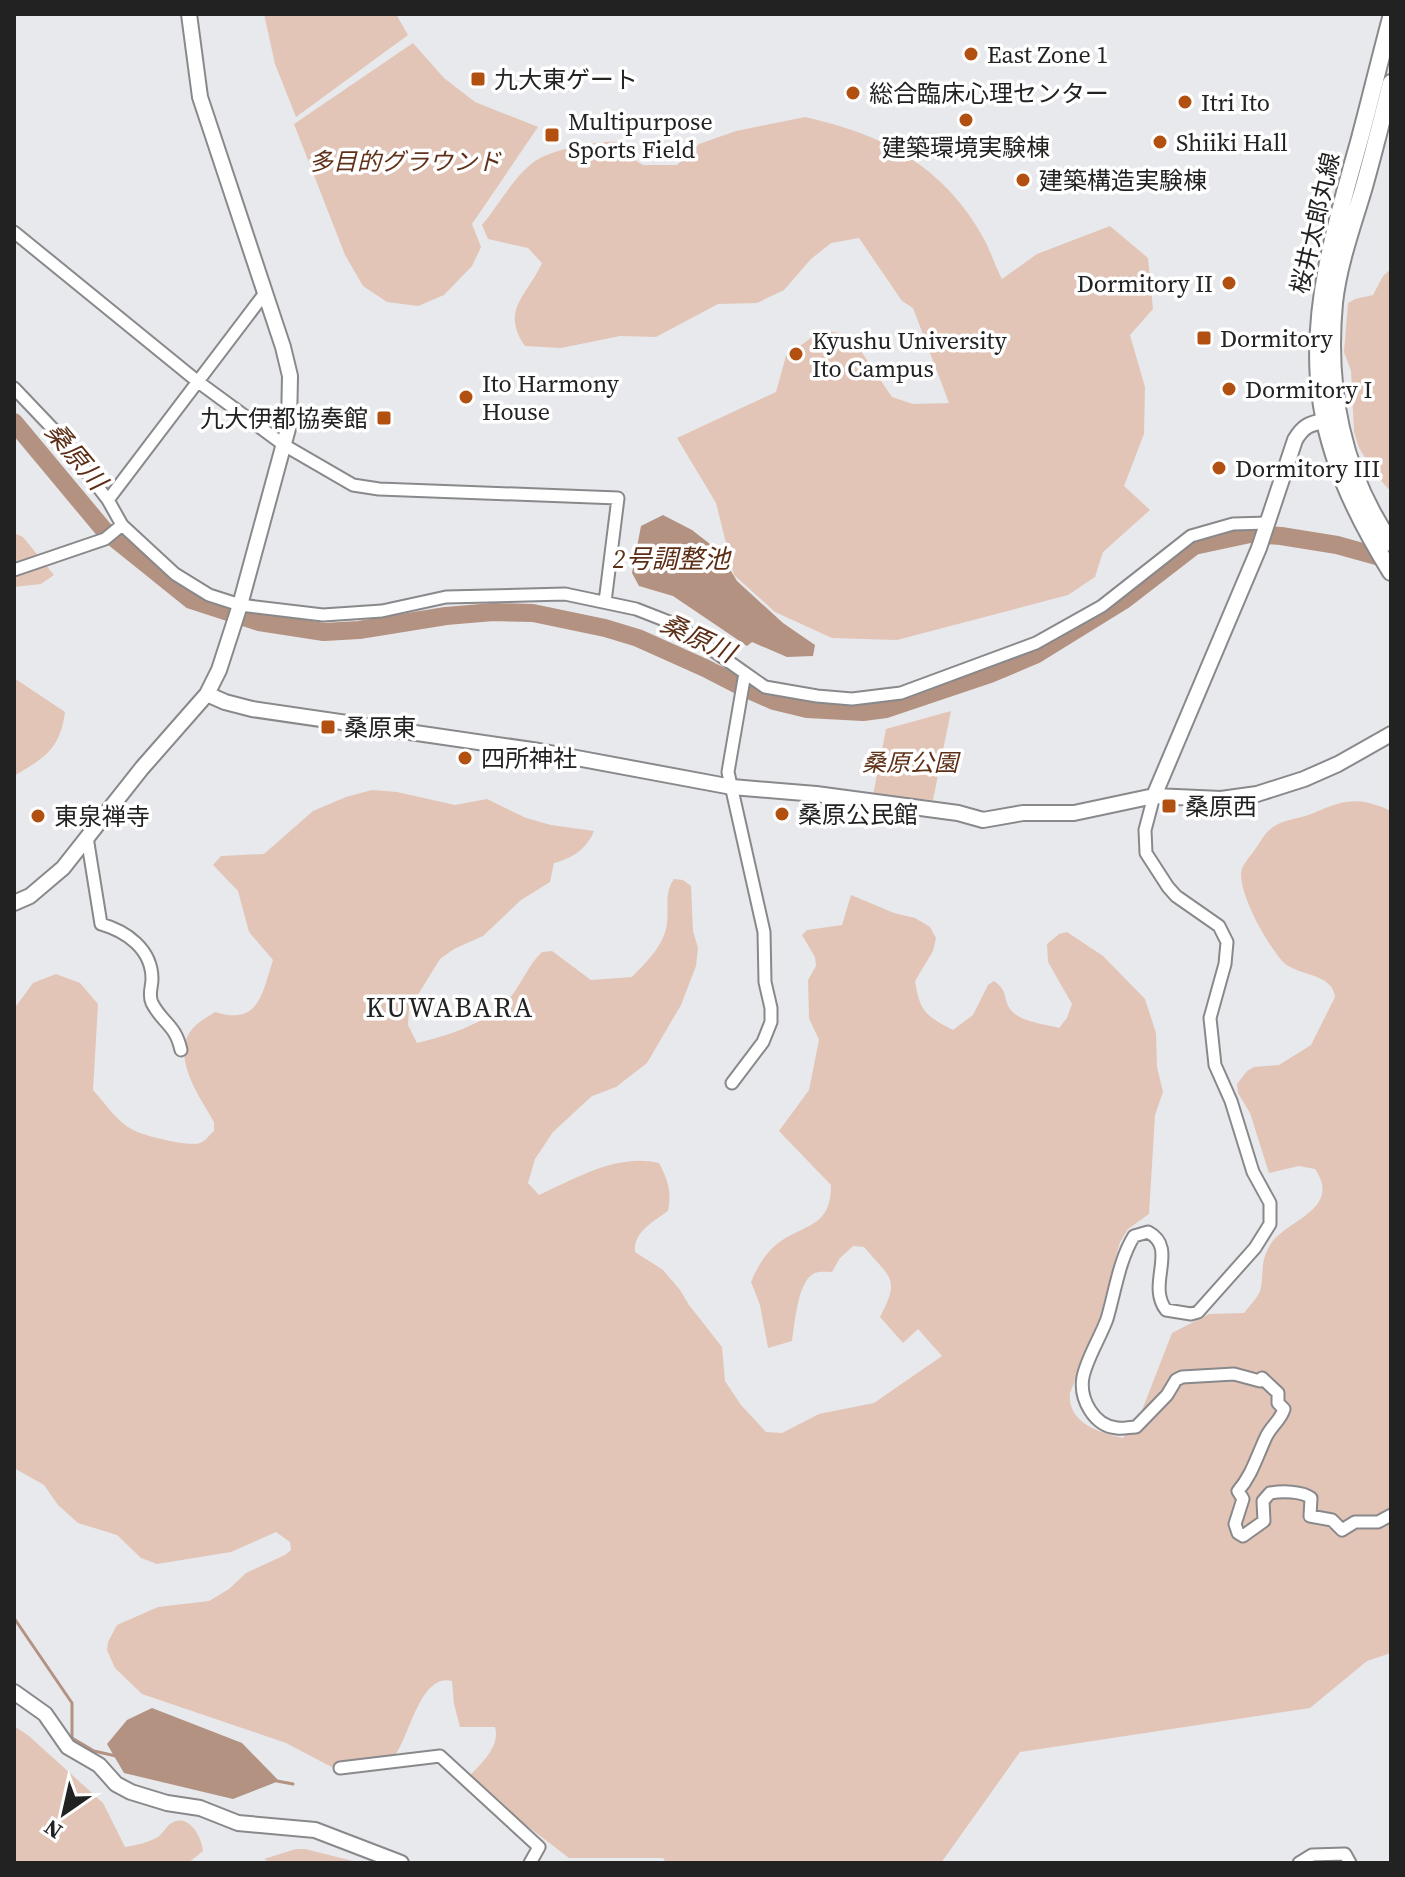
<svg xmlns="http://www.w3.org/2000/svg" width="1405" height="1877" font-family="'Source Serif 4','Noto Sans JP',serif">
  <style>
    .green { fill: #e2c5b7 }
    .water { fill: #b39282 }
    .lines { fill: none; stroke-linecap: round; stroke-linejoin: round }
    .stream { stroke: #b39282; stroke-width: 3 }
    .river { stroke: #b39282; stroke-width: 18 }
    .minor-casing { stroke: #89898c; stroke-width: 15 }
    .tertiary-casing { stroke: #89898c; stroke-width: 18 }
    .secondary-casing { stroke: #89898c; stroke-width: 20 }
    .minor { stroke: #fff; stroke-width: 11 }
    .tertiary { stroke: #fff; stroke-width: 14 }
    .secondary { stroke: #fff; stroke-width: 16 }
    .poi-dot { fill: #b25012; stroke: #fff; stroke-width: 3 }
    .labels { text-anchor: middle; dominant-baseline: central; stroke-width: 7; stroke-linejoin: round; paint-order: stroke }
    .poi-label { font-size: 24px; fill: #222223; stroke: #fff; text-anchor: start }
    .park-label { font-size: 24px; font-style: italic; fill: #5f3119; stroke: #fff }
    .street-label { font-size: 24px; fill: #222223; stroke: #fff }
    .water-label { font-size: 26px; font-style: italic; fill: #5c2e16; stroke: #fff }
    .quarter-label { font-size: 28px; letter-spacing: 2px; fill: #222223; stroke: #fff }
  </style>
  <rect width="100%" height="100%" fill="#e8e9ec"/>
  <path class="green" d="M264,14h132l12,21 -112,82 -21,-53z
    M413,43l31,35 31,24 63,25 -66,97 9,23 -9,19 -28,29 -26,11 -31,-4 -24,-16 -18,-31 -51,-131z
    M805,117c78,17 140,50 179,122 7,13 11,27 18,40l35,-25 73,-28 38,32 5,51 -23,26 15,52 -1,47 -20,52 26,24 -47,42 -8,25 -27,18 -171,45 -65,-2 -57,-26 -41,-37 -18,-72 -39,-65 99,-46 10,-36 36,-26 28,5 42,62 21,7 36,-1 -36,-95 -11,-7 -43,-63 -28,5 -20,16 -27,31 -27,13 -39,1 -62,33 -36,-1 -59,12 -36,-2c-25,-36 2,-50 17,-83l-14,-15 -40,-9 -6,-14c17,-20 31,-48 53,-64 18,-12 71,-23 92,-18l4,15 12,7h34l22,-21 37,-13z
    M1391,269v223l-15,-17 -17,-27 -5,-16 -3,-61 -7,-19 4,-49 7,-4 18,-4 10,-19z
    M14,533l9,4 31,38 -13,9 -27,3z
    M14,678l51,34c-5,38 -21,46 -51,64z
    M951,711l-18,89 -60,-5 13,-66z
    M372,790l25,2 58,13 32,-6 39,19 25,7 43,6c-7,18 -23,28 -40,32l-4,19 -29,18 -38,36 -29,13 -14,10 -31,50 -1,16 9,18c32,-8 69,-19 92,-44 12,-14 19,-34 33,-47l10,-1 39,29 41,-3c14,-14 33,-33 35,-54 2,-17 -3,-30 7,-44l9,1 8,6 2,45 5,17 -2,18 -15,39 -34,58 -31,24 -24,9 -39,36 -18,27 -7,24 11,12c37,-17 79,-42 120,-32 9,17 13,29 9,48 -14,10 -35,21 -33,41l28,18 17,20 9,15 33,42 3,34 16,24 25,27 16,1 37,-19 55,-11 68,-47 -24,-27 -15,14 -23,-26c21,-39 10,-39 -16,-70l-11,-1 -13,12 -8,14c-6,0 -14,-1 -19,2 -16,10 -18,50 -21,67l-24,7 -8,-43 -9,-23c6,-15 16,-32 30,-41 27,-18 50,-15 50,-56l-52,-54 30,-41 10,-50 -10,-22 -1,-38 8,-14 -1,-9 -13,-22 5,-5 35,-5 9,-30 43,18 21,5 15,9 6,11 -3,13 -18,30c5,31 11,35 38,49l20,-15 15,-30 6,-4c15,11 8,15 16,28 9,13 35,15 49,19l8,-10 5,-14 -24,-42 -1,-18 12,-10 8,-2 36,24 42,43 11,34 1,34 6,25 -8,23 -6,99 -21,15 -8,13 -21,78 -29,73c-3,30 30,40 53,45l16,-20 33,-85 37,-19 35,-1c5,-7 16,-17 17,-26 3,-18 -1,-24 9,-42 15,-25 73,-35 45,-76l-16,-3 -30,7 -19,-60 -12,-20 -1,-9 10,-13 7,-4 25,-2 32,-20 24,-48c-2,-24 -38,-21 -52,-35 -16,-18 -42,-64 -42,-88 0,-9 10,-18 15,-26 6,-9 10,-17 20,-23 11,-6 27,-7 40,-13 31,-13 43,-15 75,-1v842l-24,8 -57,47 -290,44 -79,111h-275l-3,-5h-94l-103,-79c13,-13 35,-32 29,-52h-35l-6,-23 -2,-23c-33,-9 -43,61 -60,78 -9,10 -34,11 -47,15l-59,-31 -144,-49 -27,-26 -8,-18 1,-8 9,-17 41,-18 51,-6 20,-12 17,-16 39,-18 6,-5 -1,-8 -14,-10 -45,20 -74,12 -16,-6 -24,-23 -39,-12 -20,-18 -14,-20 -30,-17v-459l19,-26 23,-9 24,9 18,21 -5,86c12,13 24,32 40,40 12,6 55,17 67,13 6,-2 9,-8 14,-12v-9c-14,-25 -46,-68 -20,-95 5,-6 14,-10 21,-15 44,14 47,-18 58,-52l-24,-28 -11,-41 -25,-26 8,-9 43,-2 49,-43 33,-14z
    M14,1726l15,10 74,67 22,44c11,-2 22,-4 31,-9 7,-4 9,-10 14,-14 18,-13 32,13 33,27l-15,12h-174z
    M296,1849h9l56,14h-91l-6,-4z"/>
  <path class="water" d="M663,515l29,15 27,21 18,30 46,42 32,22 -2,11 -26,1 -35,-15 -5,4 -74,-50 -34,-10 -7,-13 9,-47z
    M152,1708l90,35 37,38 -46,18 -109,-26 -17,-29 20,-24z"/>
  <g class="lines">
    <path class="stream" d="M14,1618l58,85v35l22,13 22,5
      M277,1781l16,3"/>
    <path class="river" d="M14,422l90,108 87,70 68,22 65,10 35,-2 87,-14 47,-4 40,1 72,15 33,10 67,30 35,18 34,15 33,8 56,3 23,-3 104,-35 45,-19 89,-55 70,-54 56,-12 31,2 56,9 54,15"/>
    <g class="minor-casing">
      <path id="minor" d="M14,232l183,149 87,64 69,40 26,4 239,9 -13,104
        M14,388l40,42 54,70 14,25 53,49 34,21 31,10 83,10 59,-4 64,-14 119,-3 71,15 41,16 68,48 -17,99 36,160 1,50 6,26v14l-8,20 -31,41
        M108,500l157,-207
        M14,570l91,-31 17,-14
        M745,673l20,14 52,9 35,3 49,-6 135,-50 66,-37 89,-70 42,-12 35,-1
        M1154,796l-9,34 1,23 22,34 8,9 43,30 8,16 -2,22 -15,54 5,47 16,36 22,71 17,31v21l-15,24 -57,64 -7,2 -25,-4c-20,-26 13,-62 -18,-78l-14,4c-15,24 -19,56 -27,83 -7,19 -20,39 -24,58 -4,22 11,49 34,51 7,1 12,-1 19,-1l31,-32 9,-15 6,-3 52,-3 26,7 2,-3 16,15v10l6,6c-3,11 -13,17 -18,28 -9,19 -14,38 -28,54l5,8 -8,25 3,9 5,3 21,-15 -1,-20 7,-8c12,-2 32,-2 41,5l-1,18 22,4 10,10 13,-8h23l13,-7
        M87,837l14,87c25,7 51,25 51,55 0,9 -4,15 0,24 11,21 23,21 29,47
        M340,1768l100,-12 99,91 -9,16
        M1299,1863l13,-8 33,-1 5,9"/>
    </g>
    <g class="tertiary-casing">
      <path id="tertiary" d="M207,694l18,8 27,7 287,42 193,36 84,7 142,19 25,7 40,-7h51l80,-17 67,3 36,-5 47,-15 34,-15 53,-30
        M1154,796l105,-248 36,-108c8,-14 15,-17 31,-19
        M14,903l16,-7 33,-28 79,-100 65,-74 12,-24 21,-65 49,-180 1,-49 -7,-29 -83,-250 -11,-83
        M14,1692l31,22 23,33 31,18 17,19 15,8 36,11 33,5 38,15 77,7 86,33"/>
    </g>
    <g class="secondary-casing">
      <path id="secondary" d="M1391,18c-11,41 -21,83 -32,124 -22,78 -46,157 -40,238 5,70 36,134 72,192
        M1391,83c-9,36 -18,72 -28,107 -11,37 -25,75 -29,113 -8,85 8,170 57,240"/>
    </g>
    <use href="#minor" class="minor"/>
    <use href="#tertiary" class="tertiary"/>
    <use href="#secondary" class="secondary"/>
  </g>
  <g class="poi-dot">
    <circle cx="971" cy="54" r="8"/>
    <rect x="470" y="71" width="16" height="16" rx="4"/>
    <circle cx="853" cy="93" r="8"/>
    <circle cx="1185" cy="102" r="8"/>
    <circle cx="966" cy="120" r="8"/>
    <rect x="544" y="127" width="16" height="16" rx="4"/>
    <circle cx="1160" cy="142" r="8"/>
    <circle cx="1023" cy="180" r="8"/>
    <circle cx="1229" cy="283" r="8"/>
    <rect x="1196" y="330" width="16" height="16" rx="4"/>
    <circle cx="796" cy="354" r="8"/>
    <circle cx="1229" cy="389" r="8"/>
    <circle cx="466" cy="397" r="8"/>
    <rect x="376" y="410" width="16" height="16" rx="4"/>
    <circle cx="1219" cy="468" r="8"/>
    <rect x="320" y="719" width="16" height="16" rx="4"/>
    <circle cx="465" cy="758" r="8"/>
    <rect x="1161" y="798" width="16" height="16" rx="4"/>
    <circle cx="782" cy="814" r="8"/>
    <circle cx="38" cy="816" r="8"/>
  </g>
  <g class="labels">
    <g class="poi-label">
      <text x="987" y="54">East Zone 1</text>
      <text x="494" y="79">九大東ゲート</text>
      <text x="869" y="93">総合臨床心理センター</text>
      <text x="1201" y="102">Itri Ito</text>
      <text x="568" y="121">Multipurpose<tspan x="568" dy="28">Sports Field</tspan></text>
      <text x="1176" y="142">Shiiki Hall</text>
      <text x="966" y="147" text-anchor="middle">建築環境実験棟</text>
      <text x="1039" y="180">建築構造実験棟</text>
      <text x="1213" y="283" text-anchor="end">Dormitory II</text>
      <text x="1220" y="338">Dormitory</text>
      <text x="812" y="340">Kyushu University<tspan x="812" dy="28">Ito Campus</tspan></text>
      <text x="482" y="383">Ito Harmony<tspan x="482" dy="28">House</tspan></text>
      <text x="1245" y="389">Dormitory I</text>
      <text x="368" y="418" text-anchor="end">九大伊都協奏館</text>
      <text x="1235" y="468">Dormitory III</text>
      <text x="344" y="727">桑原東</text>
      <text x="481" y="758">四所神社</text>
      <text x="1185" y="806">桑原西</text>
      <text x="798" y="814">桑原公民館</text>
      <text x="54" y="816">東泉禅寺</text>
    </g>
    <g class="park-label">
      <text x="405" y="161">多目的グラウンド</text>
      <text x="910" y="762">桑原公園</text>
    </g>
    <g class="street-label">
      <text transform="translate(1315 223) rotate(-77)">桜井太郎丸線</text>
    </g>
    <g class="water-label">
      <text transform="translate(76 456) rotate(50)">桑原川</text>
      <text x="671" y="559">2号調整池</text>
      <text transform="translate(698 638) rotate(25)">桑原川</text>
    </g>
    <g class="quarter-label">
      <text x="450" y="1007">KUWABARA</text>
    </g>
  </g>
  <rect width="1405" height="1877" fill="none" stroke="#222223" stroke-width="32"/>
  <g transform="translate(64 1813) rotate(214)" stroke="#ffffff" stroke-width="6" paint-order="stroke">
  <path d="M0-6L14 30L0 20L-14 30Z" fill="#222223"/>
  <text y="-12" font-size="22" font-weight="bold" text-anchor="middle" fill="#222223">N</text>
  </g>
</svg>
